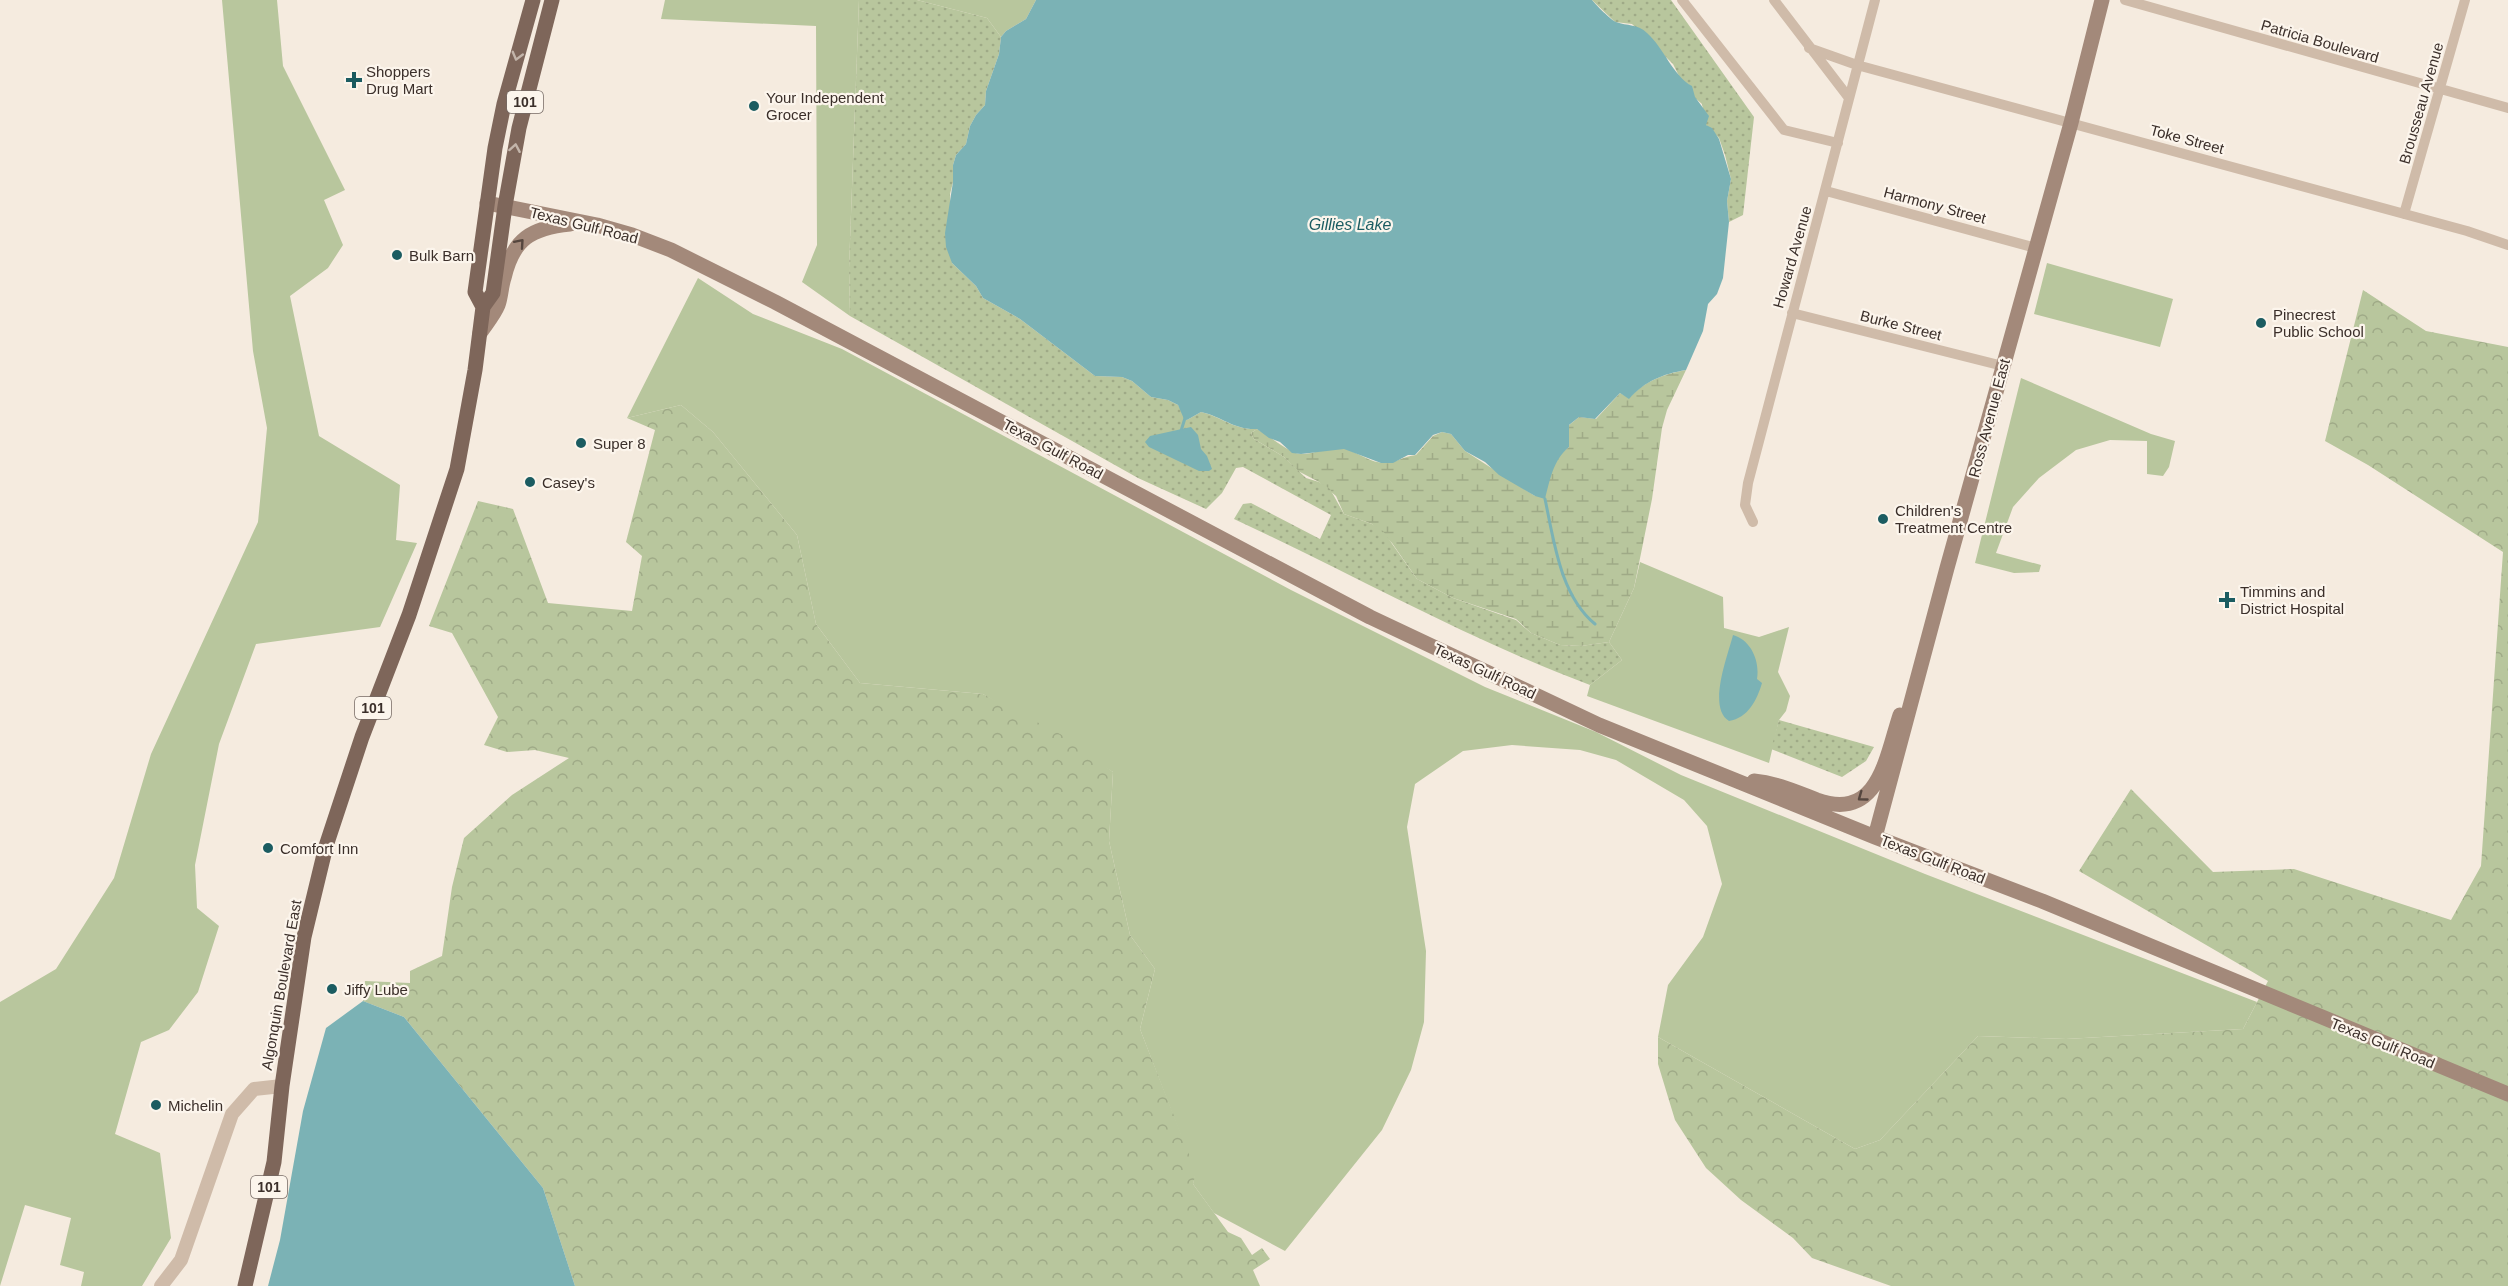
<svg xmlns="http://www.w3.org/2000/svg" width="2508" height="1286" font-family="Arial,sans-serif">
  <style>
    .grass { fill: #b8c69d }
    .forest { fill: url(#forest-crowns) }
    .wetland { fill: url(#wetland-marsh) }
    .park { fill: url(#park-dots) }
    .water { fill: #7bb2b5 }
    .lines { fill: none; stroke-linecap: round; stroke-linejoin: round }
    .stream { stroke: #7bb2b5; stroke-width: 3 }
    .minor { stroke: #cfbba9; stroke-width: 10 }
    .tertiary { stroke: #cfbba9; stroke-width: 14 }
    .secondary { stroke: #a3897a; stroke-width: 15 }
    .primary { stroke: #7e665a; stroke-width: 15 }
    .oneway { stroke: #c3b5aa }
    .oneway2 { stroke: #55463e }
    .poi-dot { fill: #1b5c61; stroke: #fcf5ec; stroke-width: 2 }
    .labels { text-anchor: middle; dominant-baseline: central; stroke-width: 4.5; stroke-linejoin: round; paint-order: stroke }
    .shield { fill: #fcf5ec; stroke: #756a64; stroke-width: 1.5 }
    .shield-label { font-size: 14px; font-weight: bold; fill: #3b2f2a }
    .street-label { font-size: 15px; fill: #3b2f2a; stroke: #fcf5ec }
    .poi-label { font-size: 15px; fill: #3b2f2a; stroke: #fcf5ec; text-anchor: start }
    .water-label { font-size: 16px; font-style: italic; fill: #1b5c61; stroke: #fcf5ec }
  </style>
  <defs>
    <pattern id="forest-crowns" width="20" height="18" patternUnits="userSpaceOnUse" patternTransform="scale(1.5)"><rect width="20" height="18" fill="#b8c69d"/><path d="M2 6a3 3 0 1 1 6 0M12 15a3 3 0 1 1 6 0" fill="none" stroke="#9faa87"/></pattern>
    <pattern id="wetland-marsh" width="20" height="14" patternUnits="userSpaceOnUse" patternTransform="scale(1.5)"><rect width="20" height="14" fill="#b8c69d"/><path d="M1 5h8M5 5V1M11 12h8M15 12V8" fill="none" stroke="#9faa87"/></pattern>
    <pattern id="park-dots" width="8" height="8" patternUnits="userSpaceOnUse" patternTransform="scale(1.5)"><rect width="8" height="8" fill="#b8c69d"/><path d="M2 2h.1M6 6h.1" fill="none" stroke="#9faa87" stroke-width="1.8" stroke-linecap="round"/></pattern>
  </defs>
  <rect width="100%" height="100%" fill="#f5ebdf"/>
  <path class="grass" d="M222,0h55l6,66 62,124 -21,10 19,45 -15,23 -38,28 29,140 81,49 -4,55 21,3 -37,84 -124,17 -37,100 -24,121 2,43 22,18 -21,66 -29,38 -28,12 -26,92 45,19 11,85 -29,48h-61l3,-14 -24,-7 11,-47 -46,-13 -25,81v-284l56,-33 58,-91 37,-124 107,-232 9,-94 -14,-77z
    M665,0h194l-10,268 1,48 -48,-34 15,-37 -1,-219 -155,-7z
    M917,0h119l-10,19 -20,12 -5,6 -14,-19z
    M2047,263l126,36 -13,48 -126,-33z
    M698,278l55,36 89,35 449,241 194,97 111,45 85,43 244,99 332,128 -14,27 -177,10 -88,-3 -98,104 -25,9 -197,-112 10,-52 35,-48 19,-53 -15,-58 -23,-26 -68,-40 -36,-10 -68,-5 -49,6 -48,33 -8,43 19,124 -2,71 -13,48 -29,60 -97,121 -71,-38 -21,-29 2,-12 -55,-143 15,-60 -25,-34 -21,-94 4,-69 -130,-78 -123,-11 -44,-59 -19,-89 -84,-103 -32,-27 -54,13z
    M2021,378l130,56 24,7 -6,26 -6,9 -16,-2v-33l-37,-1 -34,10 -37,28 -26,29 -17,46 45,12 -2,7 -25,1 -39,-10z
    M1640,562l83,35 1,31 35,9 30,-10 -11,45 12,24 -4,15 -7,9 -10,43 -182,-67 3,-11 32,-25 -13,-18 25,-54z"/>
  <path class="forest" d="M2363,290l63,41 82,16v939h-617l-79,-28 -19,-20 -52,-38 -35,-32 -31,-48 -17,-56v-27l197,112 25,-9 98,-104 88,3 177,-10 25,-48 -189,-110 52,-82 82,83 81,-3 157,51 30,-54 22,-314 -135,-87 -43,-24z
    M681,405l32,27 84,103 19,89 44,59 123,11 79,41 51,37 -4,69 21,94 25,34 -15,60 56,143 -3,12 35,48 13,6 11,17 10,-7 8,11 -17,11 7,16h-685l-32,-98 -139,-171 -41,-16 2,-20 45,2v-12l32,-15 10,-69 12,-49 48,-43 57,-37 -34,-8 -28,2 -23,-7 14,-28 -46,-84 -23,-7 49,-125 35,8 35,94 84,8 10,-55 -16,-14 29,-112 -28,-12z"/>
  <path class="wetland" d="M1686,370l-19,40 -5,18 -10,71 -18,89 -25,54 -28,4 -21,-1 -29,-12 -15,-14 -63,-21 -36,-19 -25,-36 -20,-19 -28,-10 -8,-18 -17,-14 -21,-11 -14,-14 -30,-18 -3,-6 6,-4c12,6 30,23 43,25 14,1 32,-9 46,-5 13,4 25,14 39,14 10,0 19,-7 31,-8l17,-19 9,-4 9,2 14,17 70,45 25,-42 9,-7 -1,-21 11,-9 17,2 24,-26 9,5c16,-17 34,-24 57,-28z"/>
  <path class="park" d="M859,0h58l70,18 14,19 -2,17 -13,37 -1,14 -9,10 -6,11 -4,18 -10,11 -3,10v17l-3,12 2,69 24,23 7,12 37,21 75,57 27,1 10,4 19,16 17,3 10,5 9,15 14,-8c21,5 33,18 56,17l-6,4 3,6 30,18 22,21 13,4 11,7 14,25 28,10 11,7 34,48 36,19 63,22 15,13 29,12 21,1 28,-4 13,18 -32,25c-123,-46 -237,-111 -356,-166l9,-15 8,-1 69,36 11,-24 -88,-48 -7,1 -14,25 -16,16 -68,-31 -288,-162 -1,-48z
    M1592,0h79l83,117 -11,98 -14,7 -2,-21 4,-22 -6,-24 -6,-17 -13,-13 -4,-21 -8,-7 -3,-11 -10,-6 -8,-16 -41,-40 -17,-2z
    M1779,720l95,27 -8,14 -24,16 -71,-28z"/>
  <path class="water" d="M1036,0h556c4,5 19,20 24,22 11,4 22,2 31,11 17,15 26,43 45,53l3,11 14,19 -3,9 6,3 7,11 12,40 -4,22 2,21 -6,56 -6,16 -9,10 -5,27 -17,39c-23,4 -41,11 -57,29l-9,-6 -25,26 -16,-2 -10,8v22c-16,13 -19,33 -24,52l-10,-3 -36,-21 -14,-13 -20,-11 -14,-17 -9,-2 -9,3 -18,20h-7l-15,8h-12l-37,-14 -43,5 -9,-1 -12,-11 -11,-4 -12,-9c-23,1 -34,-12 -56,-17l-14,8 -3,-1 -6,-14 -10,-5 -17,-3 -19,-16 -10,-4 -27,-1 -75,-57 -37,-21 -7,-12 -24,-23 -6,-16 -1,-14 8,-51v-17l3,-10 10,-11 4,-18 6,-11 9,-10 1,-14 13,-37 2,-17 5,-6 20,-12z
    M1191,427l7,8 3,14 6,7 5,13 -3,2h-10l-50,-24 -4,-5 5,-6z
    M1733,635c18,5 27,26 24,44l5,4c-5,17 -14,35 -33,38 -22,-13 -1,-66 4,-86z
    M363,1001l41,16 139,171 32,98h-307l12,-46 23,-129 23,-83z"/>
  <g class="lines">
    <path class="stream" d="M1181,431l4,-13
      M1545,499c9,42 15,96 50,125"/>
    <path class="minor" d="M1682,0l102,130 54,13
      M1774,0l75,98
      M2125,0l383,108
      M1809,48l48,17 610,166 41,14
      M1826,191l210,57
      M2404,214l61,-214
      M1792,313l211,53
      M1753,522l-8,-17 3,-22 127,-483"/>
    <path class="tertiary" d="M161,1286l20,-26 51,-146 22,-25 28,-3"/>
    <path class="secondary" d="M487,203l110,22 35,10 39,15 104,52 595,315 229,108 276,112 167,64 466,193
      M480,333c6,-9 14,-18 18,-28 3,-8 3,-18 6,-27 9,-39 27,-50 66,-54
      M1754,781c22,2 42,11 63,19 62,22 69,-43 83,-85
      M1875,837l72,-269 124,-445 31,-123"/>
    <path class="primary" d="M483,307l-8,-15 20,-144 9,-44 29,-104
      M245,1286l29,-124 8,-76 22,-149 22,-91 36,-109 47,-122 48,-146 18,-99 8,-63 10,-14 12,-87 14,-78 33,-128"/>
  </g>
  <defs><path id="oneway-chevron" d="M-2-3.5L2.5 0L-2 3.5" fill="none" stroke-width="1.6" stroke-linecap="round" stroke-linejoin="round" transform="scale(1.5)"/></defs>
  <g class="oneway">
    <use href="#oneway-chevron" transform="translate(517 56) rotate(105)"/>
    <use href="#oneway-chevron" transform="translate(515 148) rotate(-80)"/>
  </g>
  <g class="oneway2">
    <use href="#oneway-chevron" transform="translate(520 243) rotate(-49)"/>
    <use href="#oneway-chevron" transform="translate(1862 797) rotate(144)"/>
  </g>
  <g class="poi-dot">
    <path d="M351 71h6v6h6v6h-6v6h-6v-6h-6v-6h6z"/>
    <circle cx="754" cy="106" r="6"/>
    <circle cx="397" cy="255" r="6"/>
    <circle cx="2261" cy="323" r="6"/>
    <circle cx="581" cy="443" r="6"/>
    <circle cx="530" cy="482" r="6"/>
    <circle cx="1883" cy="519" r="6"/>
    <path d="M2224 591h6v6h6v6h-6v6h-6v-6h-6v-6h6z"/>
    <circle cx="268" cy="848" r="6"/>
    <circle cx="332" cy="989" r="6"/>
    <circle cx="156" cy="1105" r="6"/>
  </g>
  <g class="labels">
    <g class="shield">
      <rect x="507" y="91" width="36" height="22" rx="4.5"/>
      <rect x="355" y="697" width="36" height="22" rx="4.5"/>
      <rect x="251" y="1176" width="36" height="22" rx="4.5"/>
    </g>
    <g class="shield-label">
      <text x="525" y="102">101</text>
      <text x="373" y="708">101</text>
      <text x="269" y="1187">101</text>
    </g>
    <g class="street-label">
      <text transform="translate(2320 41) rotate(16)">Patricia Boulevard</text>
      <text transform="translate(2421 103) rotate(-74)">Brousseau Avenue</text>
      <text transform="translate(2187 139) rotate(15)">Toke Street</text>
      <text transform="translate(1935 205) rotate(15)">Harmony Street</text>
      <text transform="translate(584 225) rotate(14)">Texas Gulf Road</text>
      <text transform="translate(1792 257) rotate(-74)">Howard Avenue</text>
      <text transform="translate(1901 325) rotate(14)">Burke Street</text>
      <text transform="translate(1989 418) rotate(-75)">Ross Avenue East</text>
      <text transform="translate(1053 449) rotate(28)">Texas Gulf Road</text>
      <text transform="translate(1485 671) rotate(25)">Texas Gulf Road</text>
      <text transform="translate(1933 859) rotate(21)">Texas Gulf Road</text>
      <text transform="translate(281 985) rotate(-80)">Algonquin Boulevard East</text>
      <text transform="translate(2383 1043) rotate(22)">Texas Gulf Road</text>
    </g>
    <g class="poi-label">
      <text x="366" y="71">Shoppers<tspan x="366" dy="17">Drug Mart</tspan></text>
      <text x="766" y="97">Your Independent<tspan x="766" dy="17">Grocer</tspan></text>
      <text x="409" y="255">Bulk Barn</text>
      <text x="2273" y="314">Pinecrest<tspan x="2273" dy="17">Public School</tspan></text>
      <text x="593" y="443">Super 8</text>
      <text x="542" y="482">Casey's</text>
      <text x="1895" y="510">Children's<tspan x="1895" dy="17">Treatment Centre</tspan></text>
      <text x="2240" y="591">Timmins and<tspan x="2240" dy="17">District Hospital</tspan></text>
      <text x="280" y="848">Comfort Inn</text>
      <text x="344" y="989">Jiffy Lube</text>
      <text x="168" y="1105">Michelin</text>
    </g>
    <g class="water-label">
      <text x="1350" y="224">Gillies Lake</text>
    </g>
  </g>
</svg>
